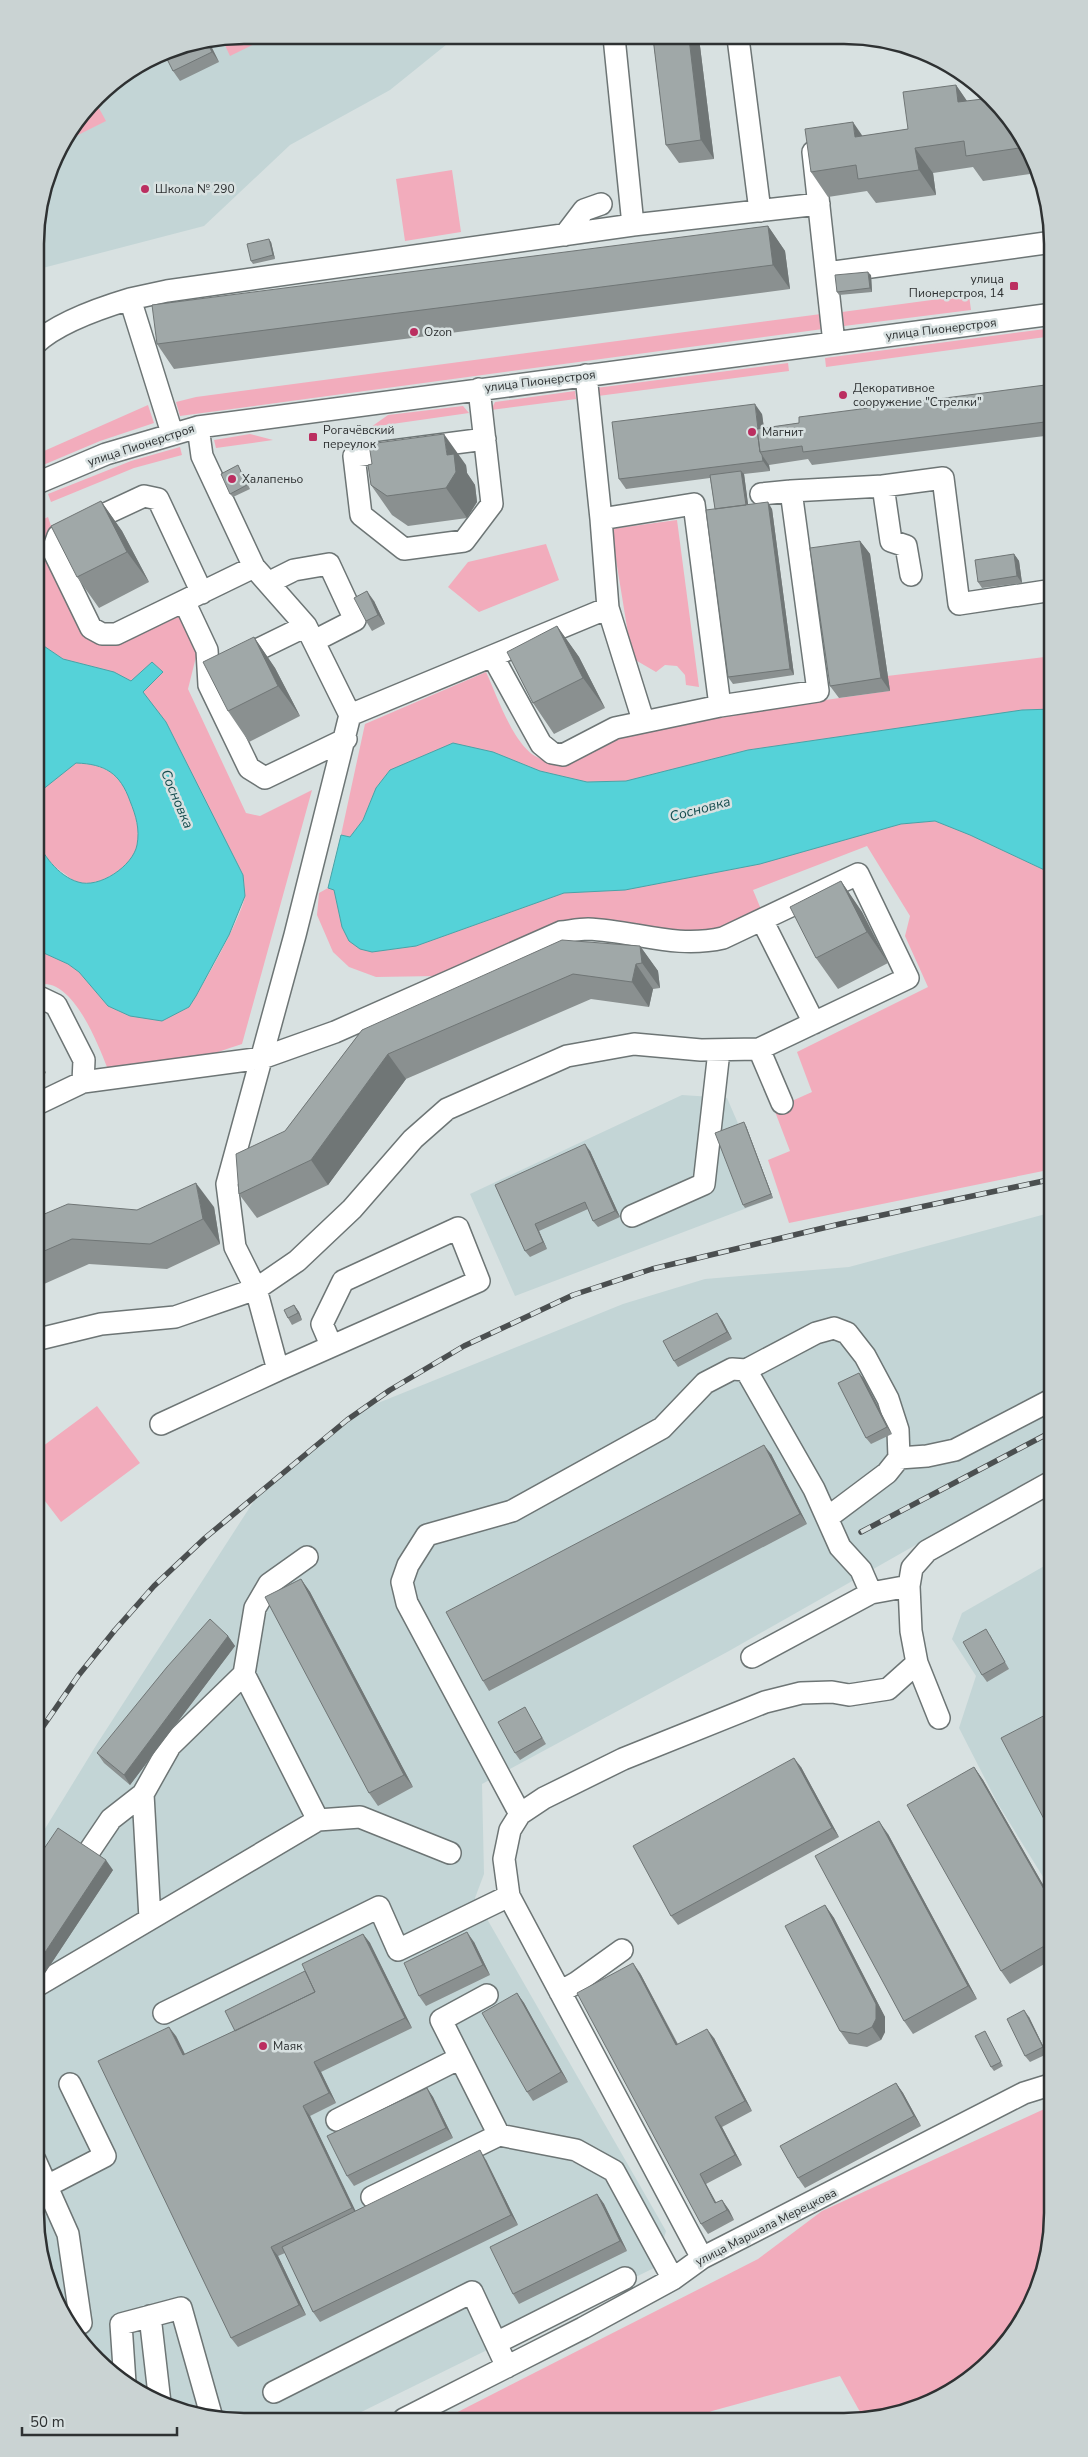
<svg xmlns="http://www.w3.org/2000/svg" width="1088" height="2457" font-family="'Nunito Sans',sans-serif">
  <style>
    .built { fill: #c3d5d6 }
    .green { fill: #f2acbc }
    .water { fill: #55d2d8; stroke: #49a2a6 }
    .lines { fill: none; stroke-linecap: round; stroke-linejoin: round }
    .minor-casing { stroke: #6d7575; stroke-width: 24 }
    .minor { stroke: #fff; stroke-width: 21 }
    .rail-casing { stroke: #4b4f50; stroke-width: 5.5 }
    .rail { stroke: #d8e1e1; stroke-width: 4; stroke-dasharray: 11; stroke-linecap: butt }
    .wall { fill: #8a9090 }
    .shaded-wall { fill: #707676 }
    .building { fill: #a0a8a8; stroke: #707676 }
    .poi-dot { fill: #bb2e60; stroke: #d8e1e1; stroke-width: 2 }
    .labels { text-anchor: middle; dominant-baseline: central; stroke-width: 5; stroke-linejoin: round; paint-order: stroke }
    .poi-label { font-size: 12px; fill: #2e3132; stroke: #d8e1e1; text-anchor: start }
    .street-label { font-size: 12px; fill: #2e3132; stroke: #d8e1e1 }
    .water-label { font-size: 14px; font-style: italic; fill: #164d4f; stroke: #d8e1e1 }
    .rim { fill: none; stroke: #2e3132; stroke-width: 2.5 }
  </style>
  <rect width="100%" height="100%" fill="#d8e1e1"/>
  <path class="built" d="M244,35l213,1 -67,54 -100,55 -86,81 -169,44v-40l22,-79 49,-64 58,-36z
    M682,1095l45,3 13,30 6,-2 27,72 -258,98 -45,-102z
    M1053,1212v255l-324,184 -247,133 2,90 -9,24 191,333 -10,36 -309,152 -144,-1 -51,-17 -46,-31 -36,-41 -28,-62 -7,-54v-368l62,-101 162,-251 109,-86 255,-103 82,-25 144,-12z
    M1053,1561v332l-55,-89 -39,-76 17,-52 -24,-37 10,-26z"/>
  <path class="green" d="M244,35h29l-43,21 -8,-17z
    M95,101l11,20 -42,21z
    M452,170l9,62 -56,9 -9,-62z
    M969,295l2,15 -127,16 -2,-14z
    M821,314l2,15 -643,87 -4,-14 20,-5z
    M1053,328v8l-227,31 -1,-9z
    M788,363l1,8 -191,25 -2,-8z
    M575,391l1,8 -85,11 4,-8z
    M148,405l6,18 -54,18 -64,27 -1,-13z
    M463,406l6,7 -98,14 17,-12z
    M250,434l23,6 -57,8 -2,-8z
    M180,447l2,8 -48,13 -83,34 -3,-8 83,-33z
    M48,517l38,113 94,-16 17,39 -9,36 58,124 14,3 52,-26 -70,254c-40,13 -93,35 -135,23 -9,-23 -37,-96 -72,-81v-37l33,15 11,8 29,34 22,10 59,-9c12,-17 55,-94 56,-112 0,-7 -2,-14 -2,-20l-77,-153 -24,-30 21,-20 -11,-9 -21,19 -17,-10 -51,-13 -28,-19v-117z
    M677,520l22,167 -13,-2 -1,-10 -8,-9 -12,-1 -9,7 -24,-14 -21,-129z
    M546,544l13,36 -80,32 -31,-25 20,-25z
    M1053,656v53l-31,1 -274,40 -122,31 -39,1 -47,-11 -47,-19 -85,11 -18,7 -14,18 -13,32 -13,17 -9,-2 24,-111 121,-52c11,23 29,80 56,87 24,6 57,-20 82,-26 87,-18 177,-29 265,-42l-2,-15z
    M76,763c29,2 44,10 54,38 6,15 10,29 7,45 -4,20 -39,43 -60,36 -4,-1 -9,-6 -12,-8 -29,-18 -34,-49 -28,-80z
    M935,821l35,14 83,39v295l-264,54 -21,-63 22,-9 -16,-42 38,-17 -15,-40 131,-65 -23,-51 5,-20 -43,-70 -114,44 10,24 -32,17 -26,2 -99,-12 -169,55 -61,1 -27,-10 -16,-15 -16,-37 2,-22 9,-5 6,2 8,37 30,25 44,-6 148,-53 61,-3 135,-26 141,-40z
    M97,1406l43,57 -79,59 -26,-34v-36z
    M1053,2105v122l-16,66 -36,58 -41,36 -62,28 -34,4 -24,-43 -128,35 -24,10 -246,-1 316,-161 64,-48z"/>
  <path class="water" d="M35,640l28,19 51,13 17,9 21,-19 11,10 -20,20 23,30 77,153 2,21 -16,39 -33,61 -7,11 -27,14 -32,-5 -22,-10 -29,-34 -11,-8 -33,-15v-113c7,18 23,40 43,46 21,7 55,-16 59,-37 3,-16 -1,-29 -7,-44 -10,-28 -25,-37 -54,-38l-39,31 -2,6z
    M1053,709v165l-83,-39 -35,-14 -34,3 -141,40 -135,26 -61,3 -148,53 -44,6 -12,-3 -11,-8 -7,-14 -8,-37 -6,-2 13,-53 9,2 13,-17 13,-32 14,-18 63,-27 40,9 47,19 47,11 39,-1 122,-31 274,-40z"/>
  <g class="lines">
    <g class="minor-casing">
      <path id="minor" d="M614,37l19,188
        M738,38l22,173
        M813,152l21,191
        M565,235l19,-25 17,-6
        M827,273l226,-31
        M35,344c22,-21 65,-36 95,-45
        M586,375l15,144 7,89 35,112
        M479,389l13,115 -28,37 -60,8 -43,-34 -7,-59 131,-17
        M198,427l4,29 52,111 52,59 44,89 -55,220 -68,249 8,63 21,42 22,81 201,-89 -21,-53 -115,53 -21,43 9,21
        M172,433l-42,-134 37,-8 466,-66 186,-21
        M35,484l71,-30 92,-27 855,-113
        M883,486l8,55 15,5 5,29
        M761,494l30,-3
        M601,519l93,-15 26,202 98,-15 -27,-200 92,-5 60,-8 16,126 94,-14
        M268,583l26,-13 35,-6 26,56 -41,21
        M202,593l-44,-94 -14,-3 -86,40 -5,14 38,78 11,6h14l138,-67
        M184,601l23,49 2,35
        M306,626l-88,43 -9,16 40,83 16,10 81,-39
        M493,657l48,87 11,9 11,2 52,-27 105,-22
        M350,715l258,-107
        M762,920l52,103
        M35,995l21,10 28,55 -1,22
        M759,1049l23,54
        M632,1216l72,-32 15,-133
        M35,1340l66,-16 74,-7 81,-28 41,-28 55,-52 61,-70 34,-30 120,-53 67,-12 67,6 58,-1 149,-71 -50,-104 -135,64c-48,11 -87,-7 -135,-9 -9,0 -18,2 -27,3l-226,100 -73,26 -179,24 -48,23
        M746,1370l68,119 26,58 21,23 10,23
        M161,1424l117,-54
        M899,1458l28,-2 28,-6 98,-51
        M307,1557l-38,27 -14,24 -11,66 74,146
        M752,1657l119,-64 38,-7
        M917,1663l22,55
        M520,1814l-113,-211 -5,-21 6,-17 19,-30 85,-24 150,-83 43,-45 27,-14 14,1 70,-37 18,-5 13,5 18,23 23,43 10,31 1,28 -12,15 -60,45
        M88,1853l23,-34 32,-25
        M150,1919l-7,-125 27,-48 74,-72
        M35,1987l283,-167 42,-3 90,36
        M560,1992l16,-9 46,-33
        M487,1995l-46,25 58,115 77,15 38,21 59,108
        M164,2013l215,-106 19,43 111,-54
        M337,2120l123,-62
        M35,2160l33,74 13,89 -13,2
        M47,2186l58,-30 -35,-72
        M372,2197l127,-62
        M702,2258l-193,-362 -5,-37 6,-29 10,-16 24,-16 79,-39 142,-57 36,-9 31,-1 17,3 39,-6 29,-26 -6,-32 -2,-45 3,-18 15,-17 126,-70
        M150,2316l10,87
        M496,2343l129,-65
        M125,2383l-4,-59 60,-16 31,110
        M274,2392l198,-100 35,75
        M404,2419l179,-91 90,-49 29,-21 322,-165 29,-9"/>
    </g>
    <use href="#minor" class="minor"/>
    <g class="rail-casing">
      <path id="rail" d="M861,1532l192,-101
        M35,1738l43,-62 37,-46 39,-44 51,-48 142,-118 43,-30 74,-44 109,-51 79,-26 188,-45 213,-45"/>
    </g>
    <use href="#rail" class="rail"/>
  </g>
  <path class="wall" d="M653,38h46l15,121 -35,4 -13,-18z
    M209,42l10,20 -39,19 -7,-10 -9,-20z
    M956,85l11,16 58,38 11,26 1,8 -54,8 -10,-14 -40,6 3,22 -60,8 -9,-12 -39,6 -17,-25 52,-36 45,-7z
    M768,226l17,25 5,38 -616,80 -17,-25z
    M271,242l4,17 -22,5 -2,-3z
    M871,275l1,17 -33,3 -2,-3z
    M1053,384v51l-241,30 -4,-6 -39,6 1,6 -26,3 4,31 24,4 22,166 -61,9 -5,-7 -13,-168 -5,-31 -84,11 -7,-10 143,-65 2,14 35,-5z
    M466,465l1,8 8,12 2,17 -10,16 -59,8 -16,-11 -21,-30z
    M240,469l10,20 -17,8 -3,-3z
    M101,501l21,30 27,51 -50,26 -22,-31z
    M860,541l10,13 20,137 -51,7 -9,-12z
    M1014,554l5,7 3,22 -40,5 -4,-6z
    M374,601l11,23 -13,7 -6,-10z
    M557,626l22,31 26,51 -51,26 -21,-31z
    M254,637l21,31 25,48 -51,26 -21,-31z
    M841,881l21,31 26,51 -50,26 -22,-31z
    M640,946l18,25 2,17 -7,1 -4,18 -58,-8 -185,80 -78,106 -71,33 -18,-24 46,-63 77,-101z
    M35,1051l11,22 -11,6z
    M746,1126l27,72 -28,10 -2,-3z
    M590,1151l30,66 -22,10 -5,-6 -5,-12 -49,22 8,18 -17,8 -5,-6 -30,-66z
    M214,1207l6,37 -53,25 -78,-5 -54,24v-70l102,-8z
    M294,1305l5,7 3,8 -10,5 -4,-7z
    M722,1320l10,19 -54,28 -4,-6z
    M859,1373l5,6 28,55 -21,10 -5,-6z
    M771,1454l36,70 -318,167 -6,-10z
    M301,1579l9,13 103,195 -35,19 -9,-13z
    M990,1635l19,34 -22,13 -5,-7z
    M228,1636l7,10 -105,139 -26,-22 -7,-10z
    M529,1714l17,30 -26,16 -5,-7z
    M801,1767l38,70 -161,88 -7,-9z
    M974,1767l9,13 70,122v57l-43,25 -9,-13z
    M888,1834l89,165 -64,35 -9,-13z
    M35,1862l78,8 -70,106 -8,-6z
    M825,1905l9,13 51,99v15l-4,8 -14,7 -18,-3 -9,-13z
    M363,1934l7,9 42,85 -91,44 15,31 -26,13 45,95 131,-51 32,65 -198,97 -7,-10 -28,-59 -7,3 28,59 -68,32 -7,-9 -55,-302 9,18 49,-23 71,-60z
    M474,1942l16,33 -64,31 -7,-10z
    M640,1973l38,71 36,-6 38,73 -30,16 20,38 -36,19 10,19 6,-3 7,10 5,10 -26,14 -7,-10z
    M517,1993l7,10 44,79 -35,19 -6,-9z
    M1029,2017l18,37 -17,8 -5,-6z
    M985,2031l18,35 -9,5 -3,-4z
    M896,2083l7,10 18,33 -116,62 -7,-10z
    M427,2088l6,9 20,41 -99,48 -7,-10z
    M597,2194l7,10 23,47 -108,53 -6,-10z"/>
  <path class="shaded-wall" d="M689,38h10l15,121 -13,-19z
    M207,42h2l10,20 -7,-10z
    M956,85l17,25 -15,-8z
    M853,122l17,25 -15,-10z
    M1017,129l8,10 11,26 1,8 -18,-25z
    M915,148l18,25 3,22 -17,-25z
    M768,226l17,25 5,38 -17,-24z
    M269,239l2,3 4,17 -2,-4z
    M868,272l3,3 1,17 -2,-4z
    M755,404l7,10 5,37 -6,1z
    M444,434l22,31 1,8 8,12 2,17 -10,16 -21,-30 1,-33z
    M762,455l7,10 1,6 -7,-10z
    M741,471l3,3 5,37 -2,-3z
    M101,501l21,30 27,51 -22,-30z
    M768,502l4,7 22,166 -4,-6z
    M860,541l10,13 20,137 -9,-13z
    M1014,554l5,7 3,22 -5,-7z
    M367,591l7,10 11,23 -7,-9z
    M557,626l22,31 26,51 -22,-30z
    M254,637l21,31 25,48 -22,-30z
    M841,881l21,31 26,51 -21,-31z
    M640,946l18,25 2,17 -18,-25z
    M636,964l17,25 -4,18 -17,-25z
    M35,1051l11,22 -11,-16z
    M388,1054l18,25 -78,106 -17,-25z
    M744,1122l2,4 27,72 -2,-4z
    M585,1144l5,7 30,66 -5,-6z
    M196,1183l18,24 6,37 -17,-25z
    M535,1224l4,7 8,18 -4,-7z
    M294,1305l5,7 3,8 -4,-7z
    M717,1313l5,7 10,19 -5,-7z
    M859,1373l5,6 28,55 -5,-7z
    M764,1445l7,9 36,70 -7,-10z
    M301,1579l9,13 103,195 -9,-12z
    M228,1636l7,10 -105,139 -6,-10z
    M794,1758l7,9 38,70 -7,-9z
    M974,1767l9,13 70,122v3z
    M879,1821l9,13 89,165 -9,-13z
    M106,1860l7,10 -70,106 -7,-10z
    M825,1905l9,13 51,99v15l-4,8 -9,-13z
    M467,1932l7,10 16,33 -7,-10z
    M363,1934l7,9 42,85 -7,-10z
    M633,1963l7,10 43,82 -7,-10z
    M517,1993l7,10 44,79 -7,-10z
    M1024,2010l5,7 18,37 -4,-7z
    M169,2027l7,9 14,29 -7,-10z
    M707,2029l7,9 38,73 -7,-10z
    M314,2062l7,10 15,31 -7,-10z
    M896,2083l7,10 18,33 -7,-10z
    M427,2088l6,9 20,41 -7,-10z
    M303,2106l7,10 49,102 -7,-10z
    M715,2117l7,10 20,38 -7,-10z
    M480,2150l6,10 32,65 -7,-10z
    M700,2174l6,10 16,29 -7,-10z
    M597,2194l7,10 23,47 -7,-10z
    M722,2200l7,10 5,10 -7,-10z
    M271,2247l7,9 28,59 -7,-10z"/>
  <path class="building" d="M653,38h36l12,102 -35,5z
    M207,42l5,10 -39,19 -10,-20z
    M956,85l2,17 33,-4 26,31 2,19 -53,8 -2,-15 -49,7 4,22 -61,9 -2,-14 -45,7 -6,-43 48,-7 2,15 53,-8 -5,-37z
    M768,226l5,39 -616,79 -5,-39z
    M269,239l4,16 -22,6 -4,-17z
    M868,272l2,16 -33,4 -2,-17z
    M1053,384v37l-250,31 -1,-6 -42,6 -3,-23 42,-6v-6z
    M755,404l3,25h-1l3,23 2,3 1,6 -144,18 -7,-57z
    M444,434l3,21 7,-1 2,18 -10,16 -59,8 -16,-11 -3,-20 4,-1 -3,-20z
    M238,465l9,20 -17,9 -9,-20z
    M741,471l5,34 -31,4 -5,-34z
    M101,501l26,51 -50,25 -26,-51z
    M768,502l22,167 -62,8 -22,-167z
    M860,541l21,137 -51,8 -20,-138z
    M1014,554l3,22 -39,6 -3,-22z
    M367,591l11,24 -12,6 -12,-23z
    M557,626l26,52 -50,25 -26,-51z
    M254,637l24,49 -50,25 -25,-49z
    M841,881l26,51 -51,26 -26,-51z
    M562,940l78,6 2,17 -6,1 -4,18 -59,-8 -185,80 -77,106 -72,34 -3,-40 49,-23 77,-101z
    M744,1122l27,72 -28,11 -28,-72z
    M585,1144l30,67 -22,10 -8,-19 -50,22 8,18 -18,9 -30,-66z
    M196,1183l7,36 -53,25 -78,-5 -37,16v-37l33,-14 69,6z
    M294,1305l4,8 -10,5 -4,-8z
    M717,1313l10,19 -53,29 -11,-20z
    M859,1373l28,54 -21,11 -28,-55z
    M764,1445l36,69 -317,167 -37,-69z
    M301,1579l103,196 -35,18 -104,-196z
    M210,1619l18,17 -104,139 -27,-22 70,-86z
    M986,1629l19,33 -23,13 -19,-33z
    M525,1707l17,31 -27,15 -17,-31z
    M1053,1711v125l-52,-98z
    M794,1758l38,70 -161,88 -38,-70z
    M974,1767l79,138v36l-52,30 -94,-166z
    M879,1821l89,165 -64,35 -89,-165z
    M58,1828l48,32 -70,106 -1,-1v-103z
    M825,1905l51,99v15l-4,8 -14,7 -18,-3 -55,-105z
    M467,1932l16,33 -64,31 -15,-33z
    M363,1934l42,84 -91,44 15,31 -26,13 49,102 -81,39 28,58 -68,33 -133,-277 71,-34 14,28 51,-24 81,-39 -13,-28z
    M633,1963l43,82 31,-16 38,72 -30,16 20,38 -35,19 15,29 7,-3 5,10 -26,14 -124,-231z
    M305,1971l10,21 -80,39 -10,-20z
    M517,1993l44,79 -34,20 -45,-79z
    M1024,2010l19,37 -18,9 -18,-37z
    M985,2031l16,31 -10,5 -16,-31z
    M896,2083l18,33 -116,62 -18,-32z
    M427,2088l19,40 -99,48 -20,-40z
    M480,2150l31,65 -198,97 -31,-65z
    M597,2194l23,47 -107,53 -23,-47z"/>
  <g class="poi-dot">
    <circle cx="145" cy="189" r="5"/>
    <rect x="1009" y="281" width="10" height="10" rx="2.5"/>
    <circle cx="414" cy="332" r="5"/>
    <circle cx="843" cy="395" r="5"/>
    <circle cx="752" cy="432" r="5"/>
    <rect x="308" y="432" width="10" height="10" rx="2.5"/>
    <circle cx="232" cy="479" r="5"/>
    <circle cx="263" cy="2046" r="5"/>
  </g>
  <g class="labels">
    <g class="poi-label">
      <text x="155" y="189">Школа № 290</text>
      <text x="1004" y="279" text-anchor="end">улица<tspan x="1004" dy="14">Пионерстроя, 14</tspan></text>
      <text x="424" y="332">Ozon</text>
      <text x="853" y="388">Декоративное<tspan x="853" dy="14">сооружение "Стрелки"</tspan></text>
      <text x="323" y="430">Рогачёвский<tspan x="323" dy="14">переулок</tspan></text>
      <text x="762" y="432">Магнит</text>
      <text x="242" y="479">Халапеньо</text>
      <text x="273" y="2046">Маяк</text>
    </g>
    <g class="street-label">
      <text transform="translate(941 329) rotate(-7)">улица Пионерстроя</text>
      <text transform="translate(540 381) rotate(-7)">улица Пионерстроя</text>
      <text transform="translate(141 445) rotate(-18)">улица Пионерстроя</text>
      <text transform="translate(766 2227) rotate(-27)">улица Маршала Мерецкова</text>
    </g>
    <g class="water-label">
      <text transform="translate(177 799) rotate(67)">Сосновка</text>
      <text transform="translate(700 809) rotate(-15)">Сосновка</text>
    </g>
  </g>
  <path d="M0 0H1088V2457H0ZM244 44H844A200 200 0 0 1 1044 244V2213A200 200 0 0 1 844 2413H244A200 200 0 0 1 44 2213V244A200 200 0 0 1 244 44Z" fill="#cad3d3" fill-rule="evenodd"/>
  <path class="rim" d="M244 44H844A200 200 0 0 1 1044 244V2213A200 200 0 0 1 844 2413H244A200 200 0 0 1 44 2213V244A200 200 0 0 1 244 44Z"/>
  <path d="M22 2427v8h155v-8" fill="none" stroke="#2e3132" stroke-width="2.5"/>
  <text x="30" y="2427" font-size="15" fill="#2e3132" stroke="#d8e1e1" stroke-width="4" paint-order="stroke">50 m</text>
</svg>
